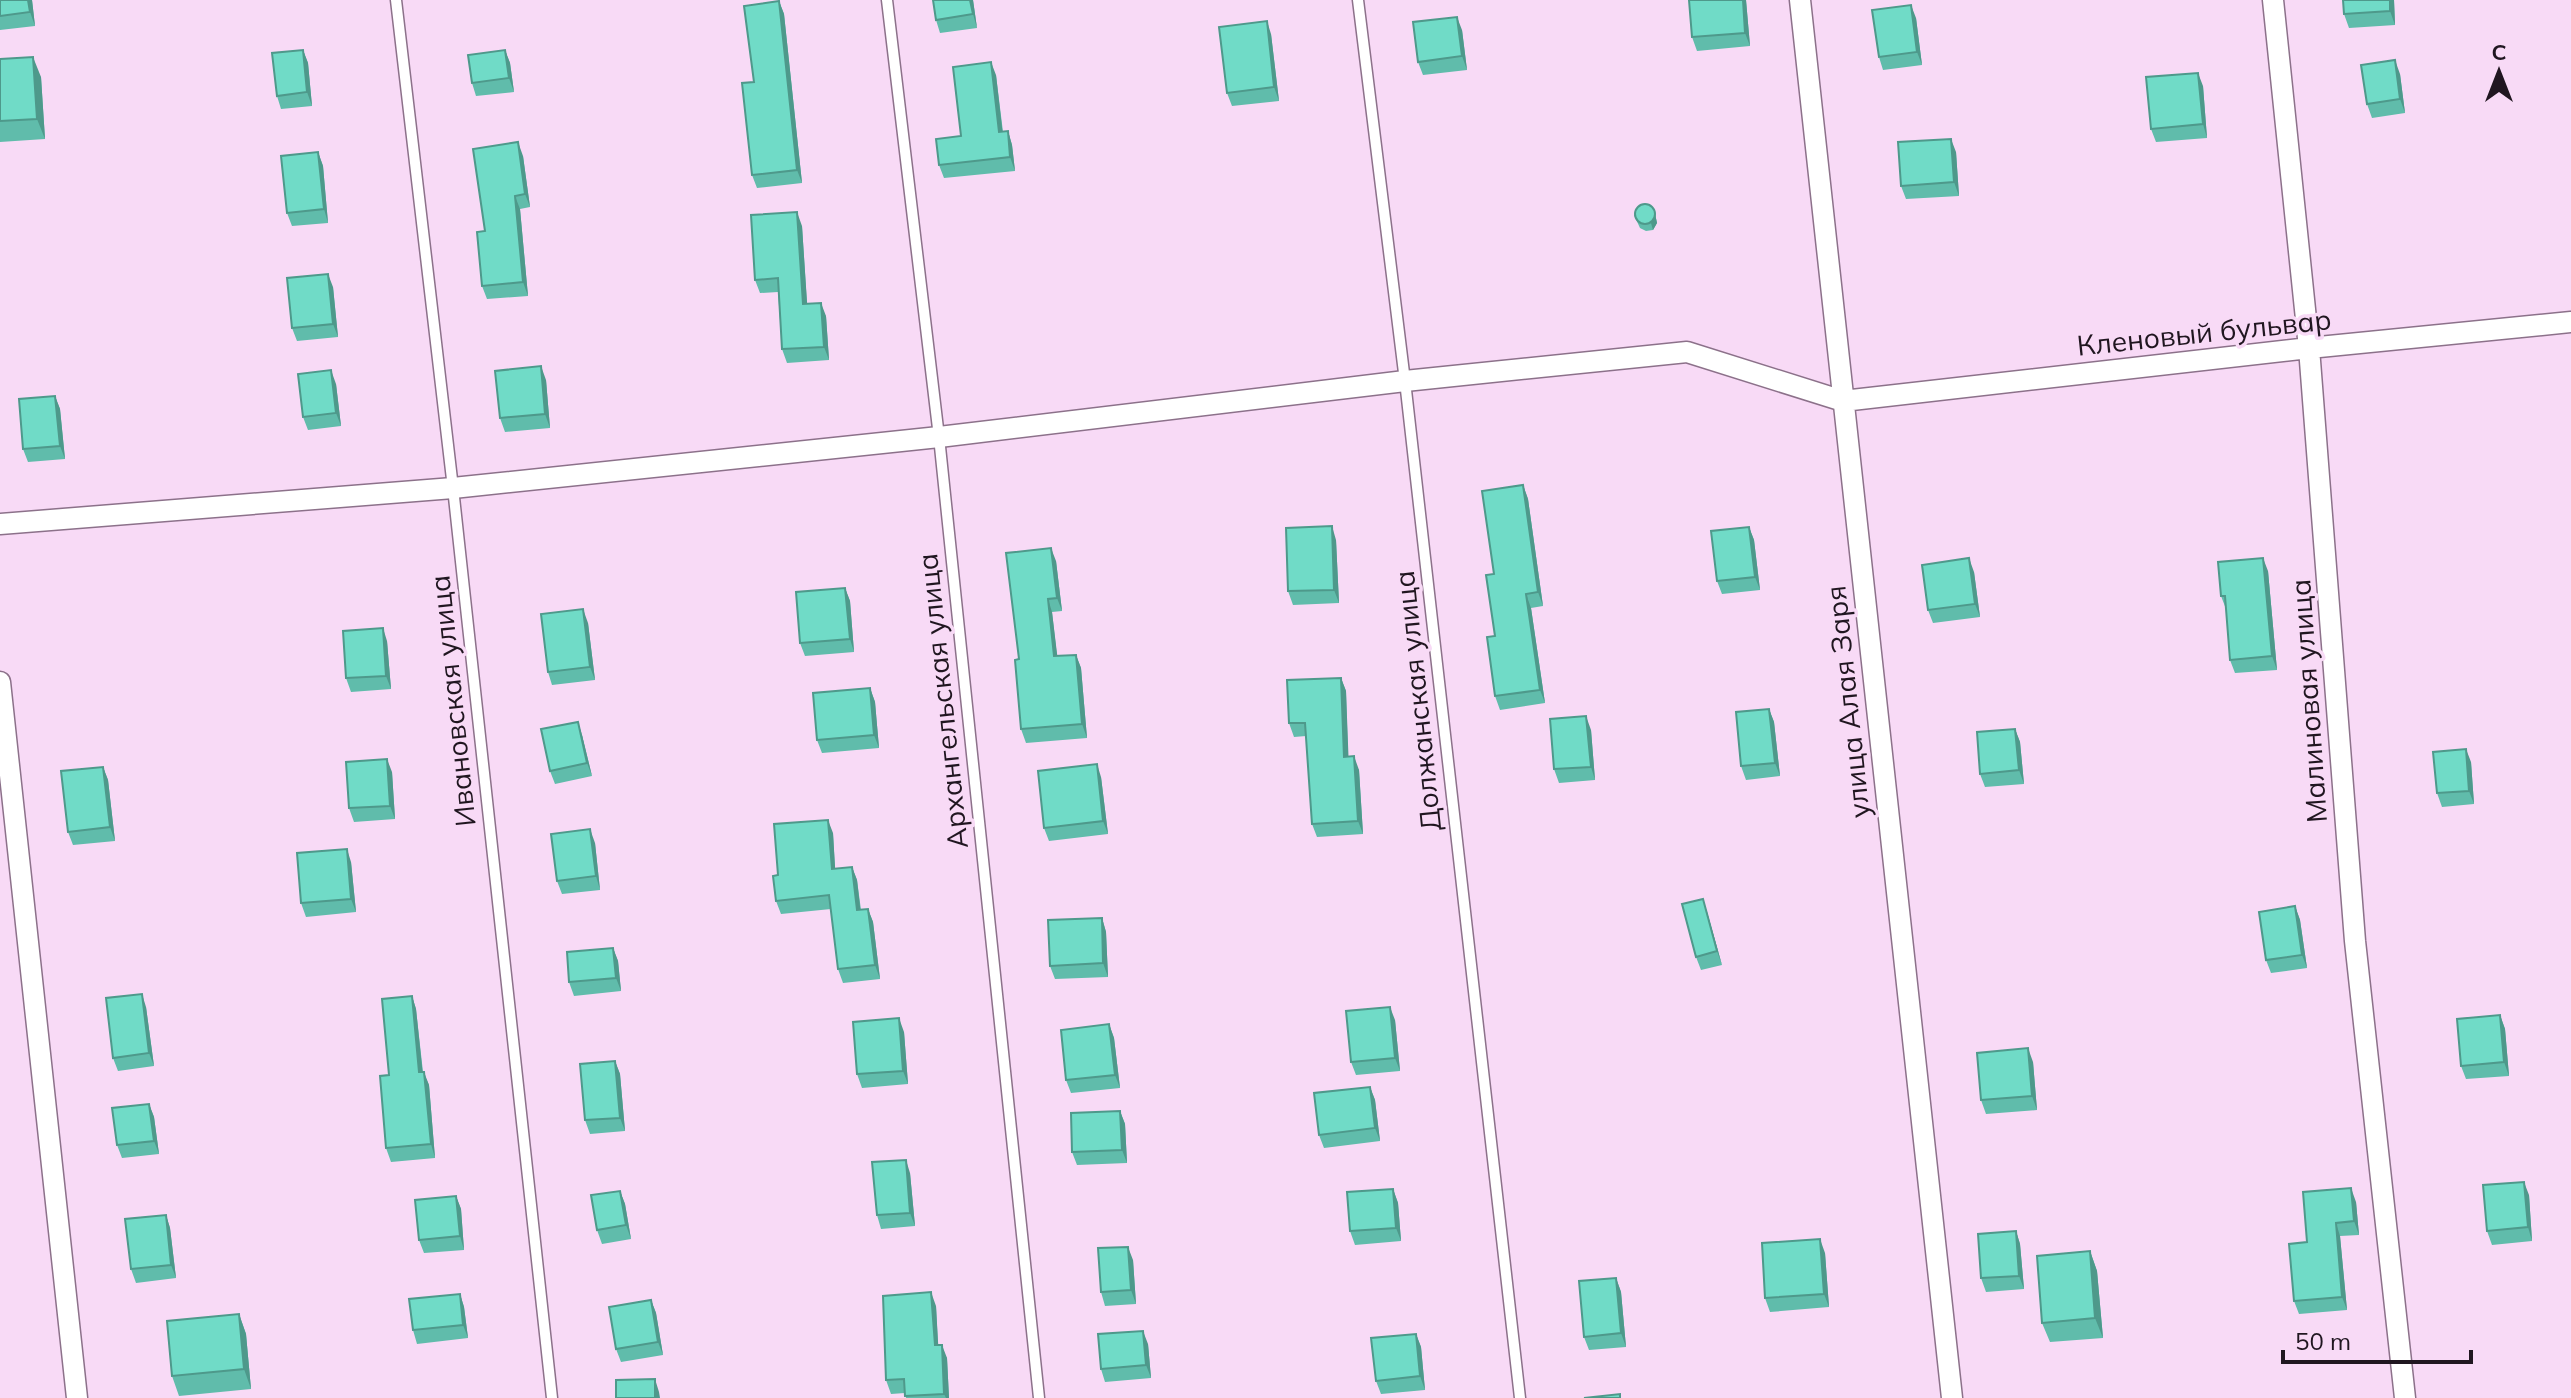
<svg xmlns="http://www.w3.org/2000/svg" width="2571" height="1398" font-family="Mulish,sans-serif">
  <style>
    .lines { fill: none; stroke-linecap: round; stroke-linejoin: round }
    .service-casing { stroke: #8c718a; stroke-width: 13 }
    .minor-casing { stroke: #8c718a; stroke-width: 23 }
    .service { stroke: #fff; stroke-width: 10 }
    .minor { stroke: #fff; stroke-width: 20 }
    .wall { fill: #60bcab }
    .shaded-wall { fill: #4e998b }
    .building { fill: #70dbc7; stroke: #4e998b; stroke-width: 2 }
    .labels { text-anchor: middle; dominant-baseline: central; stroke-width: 7; stroke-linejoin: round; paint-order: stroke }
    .street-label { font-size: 28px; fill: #201620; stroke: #f8daf6 }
  </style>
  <rect width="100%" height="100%" fill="#f8daf6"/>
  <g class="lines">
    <g class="service-casing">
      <path id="service" d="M396,0l57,488 99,910
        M887,0l52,437 100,961
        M1358,0l47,381 115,1017"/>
    </g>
    <g class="minor-casing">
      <path id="minor" d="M1800,0l152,1398
        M2273,0l36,348 46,593 50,457
        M0,524l453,-36 486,-51 466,-56 282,-29 156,49 466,-53 262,-26
        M0,682l77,716"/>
    </g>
    <use href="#service" class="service"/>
    <use href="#minor" class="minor"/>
  </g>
  <path class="wall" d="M0,0h32l3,26 -35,4z
    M973,0l4,28 -37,5 -4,-13z
    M1689,0h57l4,46 -53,5 -5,-14z
    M2394,0l1,25 -46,3 -5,-14z
    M779,1l5,13 18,169 -45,5 -5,-13 2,-93z
    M1916,18l6,47 -39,5 -4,-13z
    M1462,30l5,40 -44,5 -5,-13z
    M1271,34l8,67 -47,5 -5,-13z
    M303,50l5,13 4,43 -31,3 -4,-13z
    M505,50l5,13 4,29 -38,4 -4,-13z
    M0,59l41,18 4,62 -45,3z
    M2400,74l5,39 -33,5 -5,-14z
    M996,75l7,57 5,-1 4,14 3,26 -71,7 -5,-13 22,-29z
    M2203,86l4,52 -51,4 -5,-13z
    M318,152l5,14 5,57 -36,3 -5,-13z
    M1956,152l3,44 -53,3 -5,-13z
    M523,156l7,51 -10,2 8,87 -41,3 -5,-13 3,-55z
    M1654,209l3,14 -4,7 -7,1 -6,-3 -6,-13z
    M802,226l5,78 19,12 3,44 -42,3 -5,-14 -4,-57 -18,1 -5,-13z
    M333,287l5,50 -41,4 -5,-13z
    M546,380l4,48 -45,4 -5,-14z
    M336,384l5,42 -33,4 -5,-13z
    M55,396l5,13 5,50 -37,3 -5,-13z
    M1523,485l5,14 15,107 -12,2 14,95 -45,7 -5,-14 -1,-122z
    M1749,527l5,13 6,50 -38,4 -5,-13z
    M1336,540l3,63 -46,2 -5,-14z
    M1056,561l6,50 -10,1 5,44 19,-1 5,13 6,70 -61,5 -5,-14 -2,-70z
    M2268,571l9,99 -42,3 -5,-13 -4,-51 -5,-13z
    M1974,572l6,45 -47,6 -5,-13z
    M845,588l5,13 4,51 -49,4 -5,-13z
    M588,623l7,57 -43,5 -4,-13z
    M387,641l4,48 -40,3 -5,-14z
    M1341,678l5,13 2,65 11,14 4,64 -46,3 -5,-13 -6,-88 -12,1 -5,-14z
    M870,688l5,14 4,46 -57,5 -5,-13z
    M1769,709l5,13 6,54 -34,4 -5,-14z
    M2015,729l5,13 4,42 -39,3 -5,-13z
    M1591,730l4,50 -36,3 -5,-14z
    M582,735l10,41 -37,8 -5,-13z
    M2471,762l3,42 -32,3 -5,-14z
    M103,767l5,13 7,61 -42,4 -5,-13z
    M392,772l3,47 -41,3 -5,-14z
    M1101,777l7,57 -59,7 -5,-13z
    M833,833l2,36 17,-2 5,13 4,30 7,-1 5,13 7,57 -37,4 -5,-14 -7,-60 -50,5 -5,-13 2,-26z
    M595,843l5,47 -38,4 -5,-13z
    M351,862l5,50 -50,5 -5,-14z
    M2295,906l5,14 7,48 -36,5 -5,-13z
    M1707,912l15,53 -21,5 -5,-13z
    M1102,918l4,14 2,45 -53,2 -5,-13z
    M613,948l5,13 3,30 -47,5 -5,-14z
    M412,996l4,13 7,63 6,13 6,73 -44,4 -5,-14 3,-73z
    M146,1007l8,59 -36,5 -5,-13z
    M2500,1015l5,14 4,47 -43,3 -5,-13z
    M1395,1020l5,51 -44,4 -5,-13z
    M1109,1024l5,14 6,50 -49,5 -5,-13z
    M904,1032l4,52 -46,4 -5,-14z
    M615,1061l5,13 5,57 -35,3 -5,-14z
    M2033,1062l4,48 -51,4 -5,-14z
    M1370,1087l5,13 5,41 -56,7 -5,-13z
    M149,1104l5,13 5,37 -37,4 -5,-13z
    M1120,1111l5,13 2,39 -50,2 -5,-13z
    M910,1173l5,53 -34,3 -4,-14z
    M1393,1189l5,14 3,38 -46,4 -5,-14z
    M620,1191l5,13 6,35 -29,5 -5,-14z
    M2529,1195l3,46 -40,4 -5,-14z
    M456,1196l5,13 3,41 -40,3 -5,-13z
    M2356,1202l3,33 -19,1 7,74 -48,4 -5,-13 13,-59z
    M166,1215l4,13 6,50 -40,5 -5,-14z
    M2016,1231l4,13 4,45 -38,3 -5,-14z
    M2090,1251l7,20 6,67 -53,4 -8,-19z
    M1825,1253l4,54 -59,5 -5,-14z
    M1133,1260l3,44 -31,2 -4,-14z
    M1616,1278l5,14 5,55 -37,3 -5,-13z
    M460,1294l4,13 4,31 -51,6 -4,-14z
    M651,1300l5,13 7,42 -42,7 -5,-13z
    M936,1306l2,39 9,13 2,40h-43l-1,-5 -14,1 -5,-14z
    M239,1314l7,20 5,55 -72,7 -7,-20z
    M1416,1334l5,13 4,43 -44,4 -5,-13z
    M1148,1344l3,34 -46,4 -4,-13z"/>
  <path class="shaded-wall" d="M28,0h4l3,26 -5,-14z
    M970,0h3l4,28 -4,-14z
    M1743,0h3l4,46 -5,-13z
    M2390,0h4l1,25 -5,-14z
    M779,1l5,13 18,169 -5,-13z
    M1911,5l5,13 6,47 -5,-13z
    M1457,17l5,13 5,40 -5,-14z
    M1267,21l4,13 8,67 -5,-14z
    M303,50l5,13 4,43 -5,-14z
    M505,50l5,13 4,29 -5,-14z
    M33,57l8,20 4,62 -8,-20z
    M2395,60l5,14 5,39 -5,-14z
    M991,62l5,13 8,70 -5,-13z
    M2198,73l5,13 4,52 -4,-14z
    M1008,131l4,14 3,26 -5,-14z
    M1951,139l5,13 3,44 -5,-14z
    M518,142l5,14 7,51 -5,-13z
    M318,152l5,14 5,57 -4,-14z
    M515,196l5,13 8,87 -5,-14z
    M1654,209l3,14 -4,7 -2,-7z
    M797,212l5,14 6,91 -5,-13z
    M328,274l5,13 5,50 -5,-13z
    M821,303l5,13 3,44 -5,-13z
    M541,366l5,14 4,48 -5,-14z
    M331,370l5,14 5,42 -5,-13z
    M55,396l5,13 5,50 -5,-13z
    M1523,485l5,14 15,107 -5,-14z
    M1332,526l4,14 3,63 -5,-13z
    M1749,527l5,13 6,50 -5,-13z
    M1051,548l5,13 6,50 -5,-13z
    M1969,558l5,14 6,45 -5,-13z
    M2263,558l5,13 9,99 -5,-14z
    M845,588l5,13 4,51 -4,-13z
    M1526,594l5,14 14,95 -5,-13z
    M1048,599l4,13 7,58 -5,-14z
    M583,609l5,14 7,57 -5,-13z
    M383,628l4,13 4,48 -5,-13z
    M1076,655l5,13 6,70 -5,-14z
    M1341,678l5,13 3,79 -5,-13z
    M870,688l5,14 4,46 -5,-13z
    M1769,709l5,13 6,54 -5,-13z
    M1586,716l5,14 4,50 -4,-13z
    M578,722l4,13 10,41 -5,-13z
    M2015,729l5,13 4,42 -5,-14z
    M2466,749l5,13 3,42 -5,-13z
    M1354,756l5,14 4,64 -5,-13z
    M387,759l5,13 3,47 -5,-13z
    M1097,764l4,13 7,57 -5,-13z
    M103,767l5,13 7,61 -5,-14z
    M828,820l5,13 3,50 -4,-14z
    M590,829l5,14 5,47 -4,-14z
    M347,849l4,13 5,50 -5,-13z
    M852,867l5,13 5,44 -5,-14z
    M1703,899l4,13 15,53 -5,-14z
    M2295,906l5,14 7,48 -5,-13z
    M868,909l5,13 7,57 -5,-14z
    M1102,918l4,14 2,45 -5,-14z
    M613,948l5,13 3,30 -5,-13z
    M142,994l4,13 8,59 -5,-13z
    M412,996l4,13 8,77 -5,-14z
    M1390,1007l5,13 5,51 -5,-13z
    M2500,1015l5,14 4,47 -5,-14z
    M899,1018l5,14 4,52 -5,-13z
    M1109,1024l5,14 6,50 -5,-13z
    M2028,1048l5,14 4,48 -5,-14z
    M615,1061l5,13 5,57 -5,-13z
    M424,1072l5,13 6,73 -4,-14z
    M1370,1087l5,13 5,41 -5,-13z
    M149,1104l5,13 5,37 -5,-13z
    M1120,1111l5,13 2,39 -5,-13z
    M906,1160l4,13 5,53 -5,-13z
    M2524,1182l5,13 3,46 -4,-14z
    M2351,1188l5,14 3,33 -5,-14z
    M1393,1189l5,14 3,38 -5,-13z
    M620,1191l5,13 6,35 -5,-14z
    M456,1196l5,13 3,41 -4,-14z
    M166,1215l4,13 6,50 -5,-13z
    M2336,1223l4,13 7,74 -5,-13z
    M2016,1231l4,13 4,45 -5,-13z
    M1820,1239l5,14 4,54 -5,-13z
    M1128,1247l5,13 3,44 -5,-14z
    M2090,1251l7,20 6,67 -8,-20z
    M1616,1278l5,14 5,55 -5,-14z
    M931,1292l5,14 3,53 -4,-14z
    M460,1294l4,13 4,31 -5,-13z
    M651,1300l5,13 7,42 -5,-13z
    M239,1314l7,20 5,55 -7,-20z
    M1143,1331l5,13 3,34 -5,-13z
    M1416,1334l5,13 4,43 -5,-14z
    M942,1345l5,13 2,40h-3l-2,-4z
    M655,1379l4,13 1,6h-5z"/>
  <path class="building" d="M0,0h28l2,12 -30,4z
    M933,0h37l3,14 -37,6z
    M1689,0h54l2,33 -53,4z
    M2343,0h47v11l-46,3z
    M779,1l18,169 -45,5 -10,-92 12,-1 -10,-76z
    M1911,5l6,47 -38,5 -7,-47z
    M1457,17l5,39 -44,6 -5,-40z
    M1267,21l7,66 -47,6 -8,-66z
    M303,50l4,42 -30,4 -5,-43z
    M505,50l4,28 -37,5 -4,-28z
    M33,57l4,62 -37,2v-62z
    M2395,60l5,39 -33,5 -6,-39z
    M991,62l8,70 9,-1 2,26 -71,8 -3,-26 25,-3 -8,-69z
    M2198,73l5,51 -52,5 -5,-52z
    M1951,139l3,43 -53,4 -3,-44z
    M518,142l7,52 -10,2 8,86 -41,4 -5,-54 8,-1 -12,-82z
    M318,152l6,57 -37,4 -6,-57z
    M1635 214a10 10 0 1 1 20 0a10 10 0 1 1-20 0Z
    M797,212l6,92 18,-1 3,44 -42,2 -4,-71 -23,2 -4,-65z
    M328,274l5,50 -41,4 -5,-50z
    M541,366l4,48 -45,4 -5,-47z
    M331,370l5,43 -33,4 -5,-43z
    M55,396l5,50 -37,3 -4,-50z
    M1523,485l15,107 -12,2 14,96 -45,6 -8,-59 8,-1 -9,-61 8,-1 -12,-83z
    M1332,526l2,64 -46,1 -2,-63z
    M1749,527l6,50 -38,4 -6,-50z
    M1051,548l6,50 -9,1 6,57 22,-1 6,69 -61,5 -6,-69 4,-1 -13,-106z
    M1969,558l6,46 -47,6 -6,-45z
    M2263,558l9,98 -42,4 -5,-64h-4l-3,-34z
    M845,588l5,51 -50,4 -4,-51z
    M583,609l7,58 -42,5 -7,-58z
    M383,628l3,48 -40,2 -3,-47z
    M1341,678l3,79 10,-1 4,65 -46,3 -7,-101h-16l-2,-43z
    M870,688l4,47 -57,5 -4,-47z
    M1769,709l6,54 -34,3 -5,-54z
    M1586,716l5,51 -37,2 -4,-50z
    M578,722l9,41 -37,8 -9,-42z
    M2015,729l4,41 -39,4 -3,-42z
    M2466,749l3,42 -32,2 -4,-41z
    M387,759l3,47 -41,2 -3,-46z
    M1097,764l6,57 -59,7 -6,-57z
    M103,767l7,60 -42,5 -7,-61z
    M828,820l4,49 20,-2 5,43 11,-1 7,56 -37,4 -9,-74 -53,6 -3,-25 5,-1 -4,-51z
    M590,829l6,47 -39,5 -6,-47z
    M347,849l4,50 -50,4 -4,-50z
    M1703,899l14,52 -21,6 -14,-53z
    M2295,906l7,49 -36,5 -7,-48z
    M1102,918l1,45 -53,3 -2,-46z
    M613,948l3,30 -47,4 -2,-30z
    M142,994l7,59 -36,5 -7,-60z
    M412,996l7,76h5l7,72 -45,4 -6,-72 9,-1 -7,-76z
    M1390,1007l5,51 -44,4 -5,-51z
    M2500,1015l4,47 -43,4 -4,-47z
    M899,1018l4,53 -46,3 -4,-52z
    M1109,1024l6,51 -49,5 -5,-50z
    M2028,1048l4,48 -51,4 -4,-47z
    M615,1061l5,57 -35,2 -5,-56z
    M1370,1087l5,41 -56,7 -5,-42z
    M149,1104l5,37 -37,4 -5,-37z
    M1120,1111l2,39 -50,2 -1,-39z
    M906,1160l4,53 -33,2 -5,-53z
    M2524,1182l4,45 -41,4 -4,-46z
    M2351,1188l3,33 -18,2 6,74 -48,4 -5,-57 18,-2 -4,-50z
    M1393,1189l3,39 -46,3 -3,-39z
    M620,1191l6,34 -29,5 -6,-35z
    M456,1196l4,40 -41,4 -4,-40z
    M166,1215l5,50 -40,4 -6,-50z
    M2016,1231l3,45 -38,2 -3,-44z
    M1820,1239l4,55 -59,4 -3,-55z
    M1128,1247l3,43 -30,2 -3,-44z
    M2090,1251l5,67 -53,5 -5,-67z
    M1616,1278l5,55 -37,4 -5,-56z
    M931,1292l4,53h7l2,49 -39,2 -1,-17 -18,1 -3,-84z
    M460,1294l3,31 -50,5 -4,-31z
    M651,1300l7,42 -42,7 -7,-42z
    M239,1314l5,55 -72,7 -5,-55z
    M1143,1331l3,34 -45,4 -3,-35z
    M1416,1334l4,42 -44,5 -5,-43z
    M655,1379v19h-39v-18z
    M1620,1394v4h-36z"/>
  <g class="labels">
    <g class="street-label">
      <text transform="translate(2204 332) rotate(-6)">Кленовый бульвар</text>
      <text transform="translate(452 701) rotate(-96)">Ивановская улица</text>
      <text transform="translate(942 701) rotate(-96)">Архангельская улица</text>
      <text transform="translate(1417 701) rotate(-96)">Должанская улица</text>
      <text transform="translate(2308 701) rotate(-94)">Малиновая улица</text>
      <text transform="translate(1847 702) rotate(-96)">улица Алая Заря</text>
    </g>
  </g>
  <g transform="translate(2499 72)" stroke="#f8daf6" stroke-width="6" paint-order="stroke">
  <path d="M0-6L14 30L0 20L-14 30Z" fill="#201620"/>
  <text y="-12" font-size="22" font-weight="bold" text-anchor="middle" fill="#201620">С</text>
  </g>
  <path d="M2283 1350v12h188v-12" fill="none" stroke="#201620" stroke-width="4"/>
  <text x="2295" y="1350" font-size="24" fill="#201620" stroke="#f8daf6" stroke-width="6" paint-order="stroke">50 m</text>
</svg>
